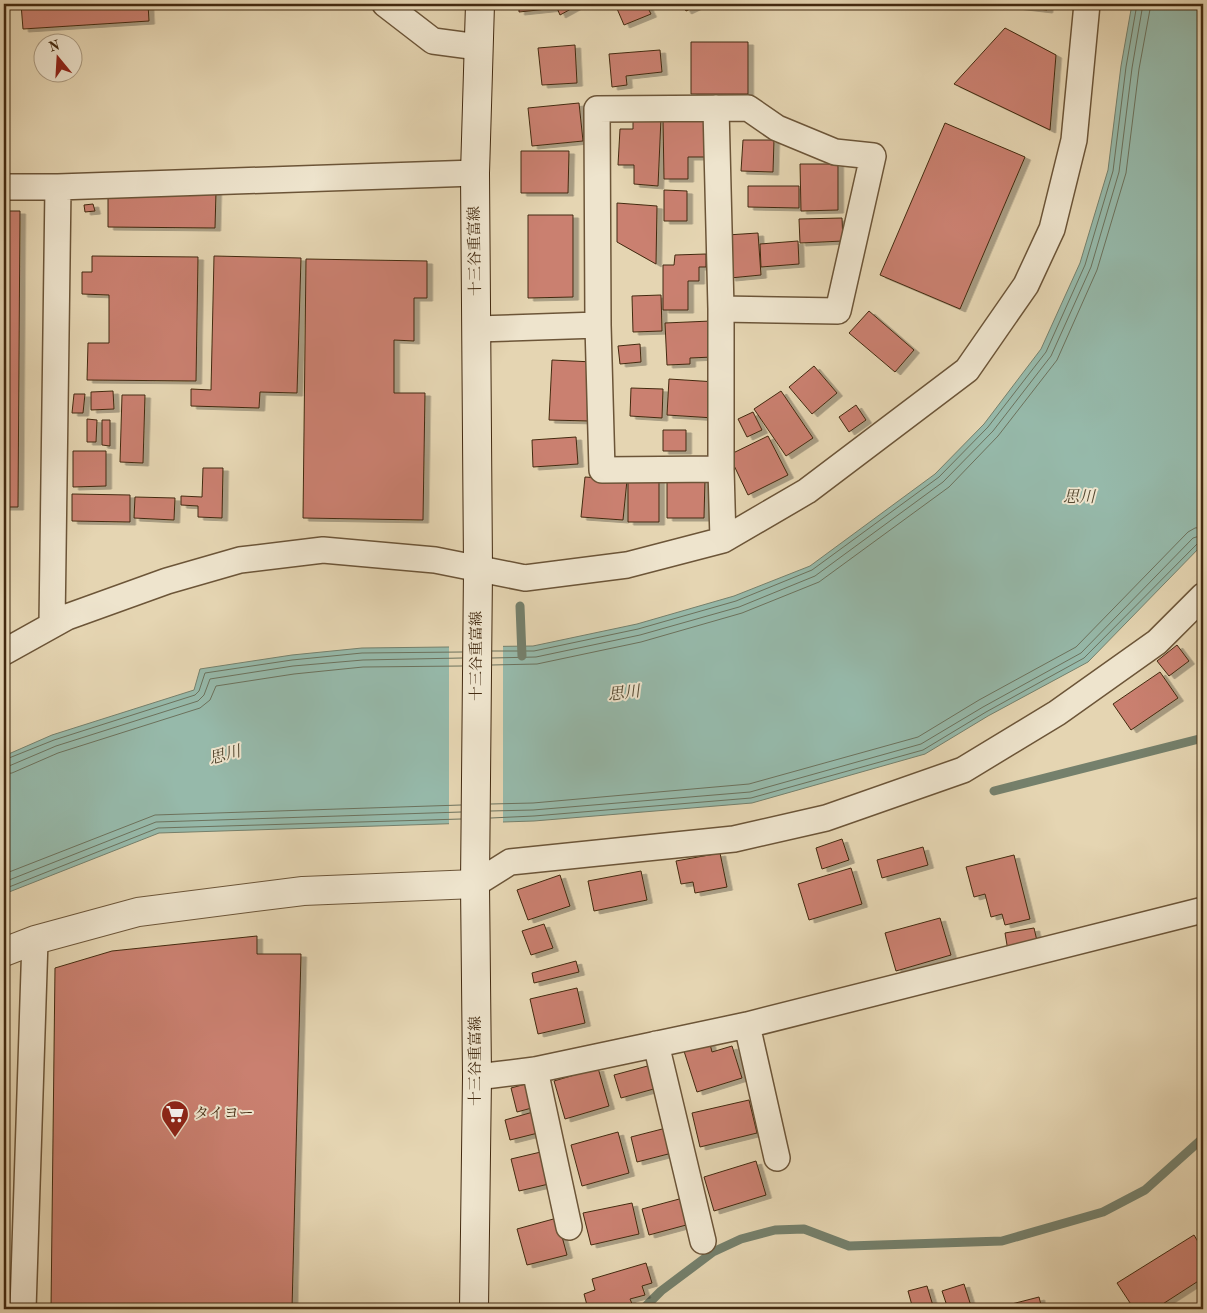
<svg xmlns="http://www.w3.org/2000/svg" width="1207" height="1313" font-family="'Old Standard TT','Noto Serif JP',serif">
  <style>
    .water { fill: #96b9aa; stroke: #75806c }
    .pier { fill: #e5d5b2 }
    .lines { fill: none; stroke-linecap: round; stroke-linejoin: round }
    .shore { stroke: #6c725d; stroke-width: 1 }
    .stream { stroke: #75806c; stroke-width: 9 }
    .building { fill: #ca806f; stroke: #432a10; filter: url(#shadow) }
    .minor-casing { stroke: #6c5538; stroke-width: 28 }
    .tertiary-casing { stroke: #6c5538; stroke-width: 30 }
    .secondary-casing { stroke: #432a10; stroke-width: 30 }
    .minor { stroke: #eee4cd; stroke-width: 25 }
    .tertiary { stroke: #eee4cd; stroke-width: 28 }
    .secondary { stroke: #eee4cd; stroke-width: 28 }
    .labels { text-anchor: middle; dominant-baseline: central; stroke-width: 4; stroke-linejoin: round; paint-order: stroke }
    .street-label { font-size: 15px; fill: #432a10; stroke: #eee4cd }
    .poi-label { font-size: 15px; fill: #432a10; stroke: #eee4cd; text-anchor: start }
    .water-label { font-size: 16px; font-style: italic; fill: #54472f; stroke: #eee4cd }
  </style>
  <defs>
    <filter id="shadow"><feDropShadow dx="5.5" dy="3" stdDeviation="0" flood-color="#0004"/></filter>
  </defs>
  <rect width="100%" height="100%" fill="#e5d5b2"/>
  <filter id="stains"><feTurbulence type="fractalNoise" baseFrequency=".004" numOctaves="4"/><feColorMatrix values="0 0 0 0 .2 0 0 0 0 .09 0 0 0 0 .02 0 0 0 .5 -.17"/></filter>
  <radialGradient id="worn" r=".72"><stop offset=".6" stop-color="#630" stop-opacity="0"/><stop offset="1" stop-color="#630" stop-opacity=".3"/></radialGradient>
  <path class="water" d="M1132,4h71v540l-115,118 -100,54 -63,38 -173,49 -218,18 -375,12 -155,61v-138l48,-21 142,-45 6,-21 92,-14 70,-7 171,-2 104,-22 97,-28 76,-30 125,-92 49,-50 57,-75 39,-86 28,-93 13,-104z"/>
  <path class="pier" d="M503,644v181l-54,2v-182z"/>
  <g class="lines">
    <path class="shore" d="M492,651h42l104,-22 98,-28 76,-31 127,-93 49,-50 58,-75 39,-87 28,-94 13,-104 11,-63
      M492,658l44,-1 104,-22 99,-28 76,-31 128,-94 50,-51 58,-75 40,-89 28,-95 13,-104 11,-64
      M492,665l45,-1 104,-22 101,-29 77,-31 130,-95 49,-51 59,-76 40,-90 29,-97 13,-104 12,-65
      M4,760l50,-20 141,-45 4,-4 6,-18 87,-13 70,-7 100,-1
      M4,766h5l47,-20 142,-45 6,-6 6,-16 83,-13 70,-6 99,-2
      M4,774l8,-1 46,-20 142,-45 10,-8 6,-14 78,-12 69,-7 99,-1
      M491,804l42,-1 216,-19 169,-47 61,-37 97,-53 112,-115 7,-4 8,-1
      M491,811l42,-1 217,-18 171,-48 62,-37 98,-54 112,-115 10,-3
      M491,818l43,-2 217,-18 172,-48 63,-38 98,-54 114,-115 5,-2
      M4,874l151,-59 306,-10
      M4,882l152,-60 305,-10
      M4,889l154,-61 303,-9"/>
    <path class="stream" d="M520,606l2,50
      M994,791l209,-53
      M643,1309l18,-18 52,-39 28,-13 34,-9 29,-1 45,17 153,-5 101,-29 42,-22 58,-52"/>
  </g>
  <path class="building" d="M21,4h127l1,17 -126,8z
    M519,4h61l-20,11 -3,-7 -38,4z
    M615,4h31l5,10 -27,11z
    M682,4h19l-15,7z
    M1013,4h35l-1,6 -34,-4z
    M1005,28l51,27 -6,75 -96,-46z
    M691,42h57v52h-57z
    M575,45l2,38 -35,2 -4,-37z
    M660,50l2,22 -36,4 1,9 -15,2 -3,-33z
    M579,103l4,38 -51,5 -4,-38z
    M633,117l28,1 -3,68 -24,-2v-19h-16l2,-36h13z
    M663,120h44v37h-19v22h-24z
    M945,123l80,34 -65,152 -80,-34z
    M743,140h31l-1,32 -32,-1z
    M521,151h48l-1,42h-47z
    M800,164h38v46l-37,1z
    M748,186h51v22l-51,-1z
    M664,190l23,1v30h-23z
    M108,191l108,1 -1,36 -107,-1z
    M617,203l40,3 -1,58 -39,-22z
    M93,204l2,7 -10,1 -1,-7z
    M4,211h16l-2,296h-14z
    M528,215h45v82l-45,1z
    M842,218l1,23 -43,2 -1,-24z
    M758,233l3,42 -31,3 -3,-43z
    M798,241l1,23 -38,3 -1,-23z
    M706,254v13h-7v14h-11v29h-25v-45h11l1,-10z
    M92,256l106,1 -2,124 -109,-1 1,-37h21v-48l-27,-1v-22h10z
    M214,256l87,2 -4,135 -37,-1 -1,16 -68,-2v-17l20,1z
    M306,259l121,2v37h-13v43l-20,-1v53h31l-2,127 -120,-2z
    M661,295l1,36 -29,1 -1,-36z
    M869,311l45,39 -19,22 -46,-39z
    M711,321l2,36 -23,1v6l-23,1 -2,-42z
    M640,344l1,18 -21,2 -2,-18z
    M552,360l41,2 -3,59 -41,-1z
    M814,366l23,27 -25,21 -23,-27z
    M669,379l47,3 -2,36 -47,-3z
    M631,388l32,1 -1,29 -32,-2z
    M113,391l1,18 -23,1v-18z
    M781,391l32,47 -27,18 -32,-47z
    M74,394h11l-2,19h-11z
    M122,395h23l-2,68 -23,-1z
    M856,405l10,15 -17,12 -10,-15z
    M753,412l9,18 -15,7 -9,-18z
    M87,419l10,1 -1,22h-9z
    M102,420h8v26l-8,-1z
    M663,430h23v21h-23z
    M768,436l20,39 -40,20 -19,-40z
    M576,437l2,27 -45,3 -1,-27z
    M73,451h33v35l-33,1z
    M203,468h20l-1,50 -24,-1v-11l-17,-1v-9l21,1z
    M585,477l42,3 -4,40 -42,-3z
    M628,479h31v43h-31z
    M667,479h38l-1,39h-37z
    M72,494l58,1v27l-58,-1z
    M135,497l40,1 -1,22 -40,-2z
    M1177,645l12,16 -20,15 -12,-15z
    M1160,672l18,26 -47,32 -18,-26z
    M842,839l7,21 -27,9 -6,-21z
    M923,847l5,18 -46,13 -5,-18z
    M720,853l7,34 -32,6 -2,-11 -12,2 -5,-23z
    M1014,855l16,64 -25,6 -3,-11 -11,3 -6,-23 -11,3 -8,-30z
    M851,868l11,36 -53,16 -11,-36z
    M641,871l6,29 -53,11 -6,-30z
    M560,875l10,31 -42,14 -11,-30z
    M940,918l11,37 -55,16 -11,-38z
    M544,924l9,24 -22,7 -9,-24z
    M1034,928l4,17 -30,6 -3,-18z
    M257,936v18h44l-9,355h-241l4,-341 57,-17z
    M576,961l3,11 -45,11 -2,-10z
    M577,988l8,35 -47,11 -8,-35z
    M709,1040l3,12 20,-6 10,32 -45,14 -14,-44z
    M655,1064l6,23 -40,11 -7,-23z
    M598,1068l11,38 -44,13 -11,-38z
    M533,1082l6,24 -22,6 -6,-24z
    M749,1100l8,33 -57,14 -8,-34z
    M540,1110l6,21 -36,9 -5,-20z
    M670,1127l6,25 -39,10 -6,-25z
    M618,1132l11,41 -47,13 -11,-41z
    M545,1151l8,32 -34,8 -8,-32z
    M756,1161l10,34 -52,16 -10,-34z
    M683,1198l7,26 -41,11 -7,-26z
    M632,1203l7,31 -48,11 -8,-32z
    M557,1218l10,37 -40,10 -10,-36z
    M1194,1235l9,15v28l-48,31h-21l-17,-26z
    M646,1263l6,20 -10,3 3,9 -15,4 3,7 -11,3h-34l-4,-15 11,-4 -3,-11z
    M964,1284l8,25h-24l-6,-18z
    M927,1286l7,23h-21l-5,-18z
    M1039,1297l3,12h-42v-2z"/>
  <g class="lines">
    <g class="minor-casing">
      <path id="minor" d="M385,4l48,37 45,6
        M716,108l5,201v160l2,71
        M4,187h54l417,-14
        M477,329l121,-4
        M721,469l-119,1 -4,-145 -1,-216 151,-1 29,20 58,24 38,4 -35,155 -117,-2
        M52,625l6,-438
        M4,652l63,-35 100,-36 73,-21 83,-10 112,10 90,18 102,-13 96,-25 84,-49 160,-121 59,-85 26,-56 22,-89 13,-136
        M475,884l35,-22 224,-23 92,-21 137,-48 94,-57 100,-71 46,-46
        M747,1025l30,133
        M656,1044l47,197
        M535,1070l34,157
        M477,1077l58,-7 212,-45 456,-115
        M23,1309l12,-369"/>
    </g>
    <g class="tertiary-casing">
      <path id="tertiary" d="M4,952l31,-12 103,-28 165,-21 172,-7"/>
    </g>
    <g class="secondary-casing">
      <path id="secondary" d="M474,1309l3,-232 -2,-193 3,-315 -3,-396 5,-169"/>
    </g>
    <use href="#minor" class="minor"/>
    <use href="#tertiary" class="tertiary"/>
    <use href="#secondary" class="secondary"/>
  </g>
  <defs>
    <g id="supermarket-pin" transform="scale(1.4375)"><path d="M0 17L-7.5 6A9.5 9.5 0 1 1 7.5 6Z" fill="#8f2418" stroke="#eee4cd"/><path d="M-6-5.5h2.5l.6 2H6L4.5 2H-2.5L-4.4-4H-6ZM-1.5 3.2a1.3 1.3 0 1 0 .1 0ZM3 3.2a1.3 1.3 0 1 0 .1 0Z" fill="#fff"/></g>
  </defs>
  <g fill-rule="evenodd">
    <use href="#supermarket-pin" x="175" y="1114"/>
  </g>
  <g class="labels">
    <g class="street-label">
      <text transform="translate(476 251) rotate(-91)">十三谷重富線</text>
      <text transform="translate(477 656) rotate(-90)">十三谷重富線</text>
      <text transform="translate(476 1061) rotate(-90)">十三谷重富線</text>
    </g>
    <g class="poi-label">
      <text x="194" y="1114">タイヨー</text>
    </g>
    <g class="water-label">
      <text x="1079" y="498">思川</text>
      <text transform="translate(624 694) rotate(-7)">思川</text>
      <text transform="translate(225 756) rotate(-15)">思川</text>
    </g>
  </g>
  <rect width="1207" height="1313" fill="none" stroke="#e5d5b2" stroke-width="20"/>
  <rect x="5" y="5" width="1197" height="1303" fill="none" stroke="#432a10" stroke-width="2.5"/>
  <rect x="10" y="10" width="1187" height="1293" fill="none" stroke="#432a10"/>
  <g transform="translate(58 58) rotate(342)"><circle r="24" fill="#eee4cd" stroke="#aa9a81"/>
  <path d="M0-4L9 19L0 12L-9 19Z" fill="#8f2418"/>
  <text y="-8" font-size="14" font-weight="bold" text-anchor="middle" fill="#432a10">N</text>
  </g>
  <rect width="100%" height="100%" filter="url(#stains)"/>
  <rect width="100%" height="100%" fill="url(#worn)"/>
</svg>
